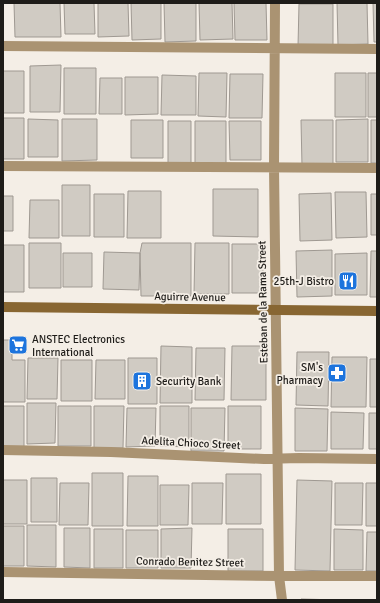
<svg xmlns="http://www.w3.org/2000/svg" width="380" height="603" font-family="Signika,sans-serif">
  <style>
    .building { fill: #d0cbc3; stroke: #9f9992 }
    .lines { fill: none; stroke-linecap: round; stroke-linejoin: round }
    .street { stroke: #aa9372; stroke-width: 10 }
    .secondary { stroke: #886632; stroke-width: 10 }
    .labels { text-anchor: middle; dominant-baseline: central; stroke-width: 3.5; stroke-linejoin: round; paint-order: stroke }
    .poi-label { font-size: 11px; fill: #1e1c19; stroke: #f4eee6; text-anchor: end }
    .street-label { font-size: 11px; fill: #1e1c19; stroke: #f4eee6 }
  </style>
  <rect width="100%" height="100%" fill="#f4eee6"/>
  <path class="building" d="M14,3h46l1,34h-46z
    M64,3h30l1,31h-30z
    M98,3h30l1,33 -31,1z
    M131,3h30v36l-29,1z
    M164,3h32v38l-31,1z
    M199,3h33l1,36 -33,1z
    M234,3h32l1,37h-32z
    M337,3h30l1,41 -30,1z
    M373,3h4v39h-3z
    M299,4h34v42h-35z
    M61,65l-1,47h-30v-46z
    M64,68h32v46h-32z
    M3,71h21v42h-21z
    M199,73h28l-1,44 -28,-1z
    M335,73h31v44h-31z
    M368,73h9v44h-9z
    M230,74h33l-1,44h-33z
    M162,75l34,1v39h-35z
    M125,77h33v37l-33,1z
    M100,78h22v36h-23z
    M3,118h21v41h-21z
    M28,119l30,1v37h-30z
    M62,119h35v41l-35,1z
    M368,119v43h-32v-42z
    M131,120h32v38h-32z
    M301,120h32v46h-31z
    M371,120h6v43h-6z
    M168,121h23v42h-23z
    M195,121h31v44h-31z
    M229,121h32v39h-31z
    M62,185h28v51h-28z
    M213,189h45v48l-45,-1z
    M128,191h33v47h-34z
    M335,192h31l1,45 -31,1z
    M331,193l1,47 -32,1 -1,-47z
    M94,194h30v43h-30z
    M371,194h6v41h-6z
    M3,196h10v35h-10z
    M30,200h29v38h-30z
    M29,243h32v45h-32z
    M142,243h49v53h-50l-1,-43z
    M195,243h34v51h-35z
    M232,244h31v49h-31z
    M3,245h21v47h-21z
    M332,250v46l-35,1 -1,-46z
    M371,251h6v46h-7z
    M104,252l36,1 -1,37 -36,-1z
    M63,253h29v34h-29z
    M367,253v42h-32v-41z
    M3,340h9v20h13v42h-22z
    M161,346l31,1v56h-32z
    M232,346h34v54h-35z
    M196,348h29l-1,52h-29z
    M297,352h32l-1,54 -32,-1z
    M332,357h35l-1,50h-35z
    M28,358h30l-1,41h-30z
    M128,358h29v46h-29z
    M370,359h7v48h-7z
    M61,360h31v41h-31z
    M96,360h29v39h-30z
    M27,403h29l-1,40 -28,1z
    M3,406h21v42h-21z
    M58,406h33v40h-33z
    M94,406h30l-1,42h-29z
    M160,406h29v41l-29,-1z
    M228,406h33v43h-33z
    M127,408h29l-1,38 -29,1z
    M191,408h34l-1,43h-33z
    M295,408l33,1 -1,42h-32z
    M331,412l33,1 -1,36h-32z
    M369,413h8v36h-8z
    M92,473h31v53h-31z
    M226,474h35v50h-35z
    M128,476h30v50h-31z
    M31,478h26v44h-26z
    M3,480h24v44h-24z
    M297,480l35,1 -2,90 -35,-1z
    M60,483h29l-1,42h-29z
    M192,483h31l-1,41h-30z
    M335,483h28l-1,42h-27z
    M366,483h11v43h-11z
    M160,485h29l-1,40h-28z
    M27,525h29v42l-29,-1z
    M3,526h21v40h-21z
    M64,528h26v40l-26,-1z
    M192,528l-1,40h-30v-39z
    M94,529h29v39h-29z
    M228,529h35v42h-35z
    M334,529l29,1v40h-29z
    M126,530h32v38h-32z
    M367,532h10v39h-11z
    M301,599l38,1h-38z"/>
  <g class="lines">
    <path class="street" d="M275,3l-1,164 5,409 3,24
      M3,46l374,3
      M3,166l374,2
      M3,450l108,2 153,7 35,-1 78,1
      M3,572l276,4h98"/>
    <path class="secondary" d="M3,307l374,4"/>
  </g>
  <defs>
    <g id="restaurant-square" transform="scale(1)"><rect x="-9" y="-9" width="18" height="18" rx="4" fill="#1d74dd" stroke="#f4eee6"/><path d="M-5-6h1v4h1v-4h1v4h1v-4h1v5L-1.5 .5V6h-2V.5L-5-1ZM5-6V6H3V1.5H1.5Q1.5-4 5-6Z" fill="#fff"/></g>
    <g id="supermarket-square" transform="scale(1)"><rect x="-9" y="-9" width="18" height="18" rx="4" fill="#1d74dd" stroke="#f4eee6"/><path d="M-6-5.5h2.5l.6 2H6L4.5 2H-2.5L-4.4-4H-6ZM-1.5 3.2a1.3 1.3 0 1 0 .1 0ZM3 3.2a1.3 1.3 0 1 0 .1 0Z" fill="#fff"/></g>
    <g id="pharmacy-square" transform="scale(1)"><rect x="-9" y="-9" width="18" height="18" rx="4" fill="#1d74dd" stroke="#f4eee6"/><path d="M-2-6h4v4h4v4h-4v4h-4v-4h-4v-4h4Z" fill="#fff"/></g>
    <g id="building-square" transform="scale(1)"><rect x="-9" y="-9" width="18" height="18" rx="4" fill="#1d74dd" stroke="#f4eee6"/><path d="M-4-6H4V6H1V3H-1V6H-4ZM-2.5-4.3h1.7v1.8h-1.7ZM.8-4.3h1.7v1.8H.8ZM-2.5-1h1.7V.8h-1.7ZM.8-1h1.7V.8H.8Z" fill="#fff"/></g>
  </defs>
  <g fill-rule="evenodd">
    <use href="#restaurant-square" x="348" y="281"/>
    <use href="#supermarket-square" x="18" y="345"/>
    <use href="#pharmacy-square" x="337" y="373"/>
    <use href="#building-square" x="142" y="381"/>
  </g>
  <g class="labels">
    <g class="poi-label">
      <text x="334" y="281">25th-J Bistro</text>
      <text x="32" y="339" text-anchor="start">ANSTEC Electronics<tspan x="32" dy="13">International</tspan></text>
      <text x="323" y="367">SM's<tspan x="323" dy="13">Pharmacy</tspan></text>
      <text x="156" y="381" text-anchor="start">Security Bank</text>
    </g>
    <g class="street-label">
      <text transform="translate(190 297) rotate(1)">Aguirre Avenue</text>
      <text transform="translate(263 302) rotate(-91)">Esteban de la Rama Street</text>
      <text transform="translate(191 443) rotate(3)">Adelita Chioco Street</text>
      <text transform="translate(190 562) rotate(1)">Conrado Benitez Street</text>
    </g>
  </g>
  <rect width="380" height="603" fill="none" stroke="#1e1c19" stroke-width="8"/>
</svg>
